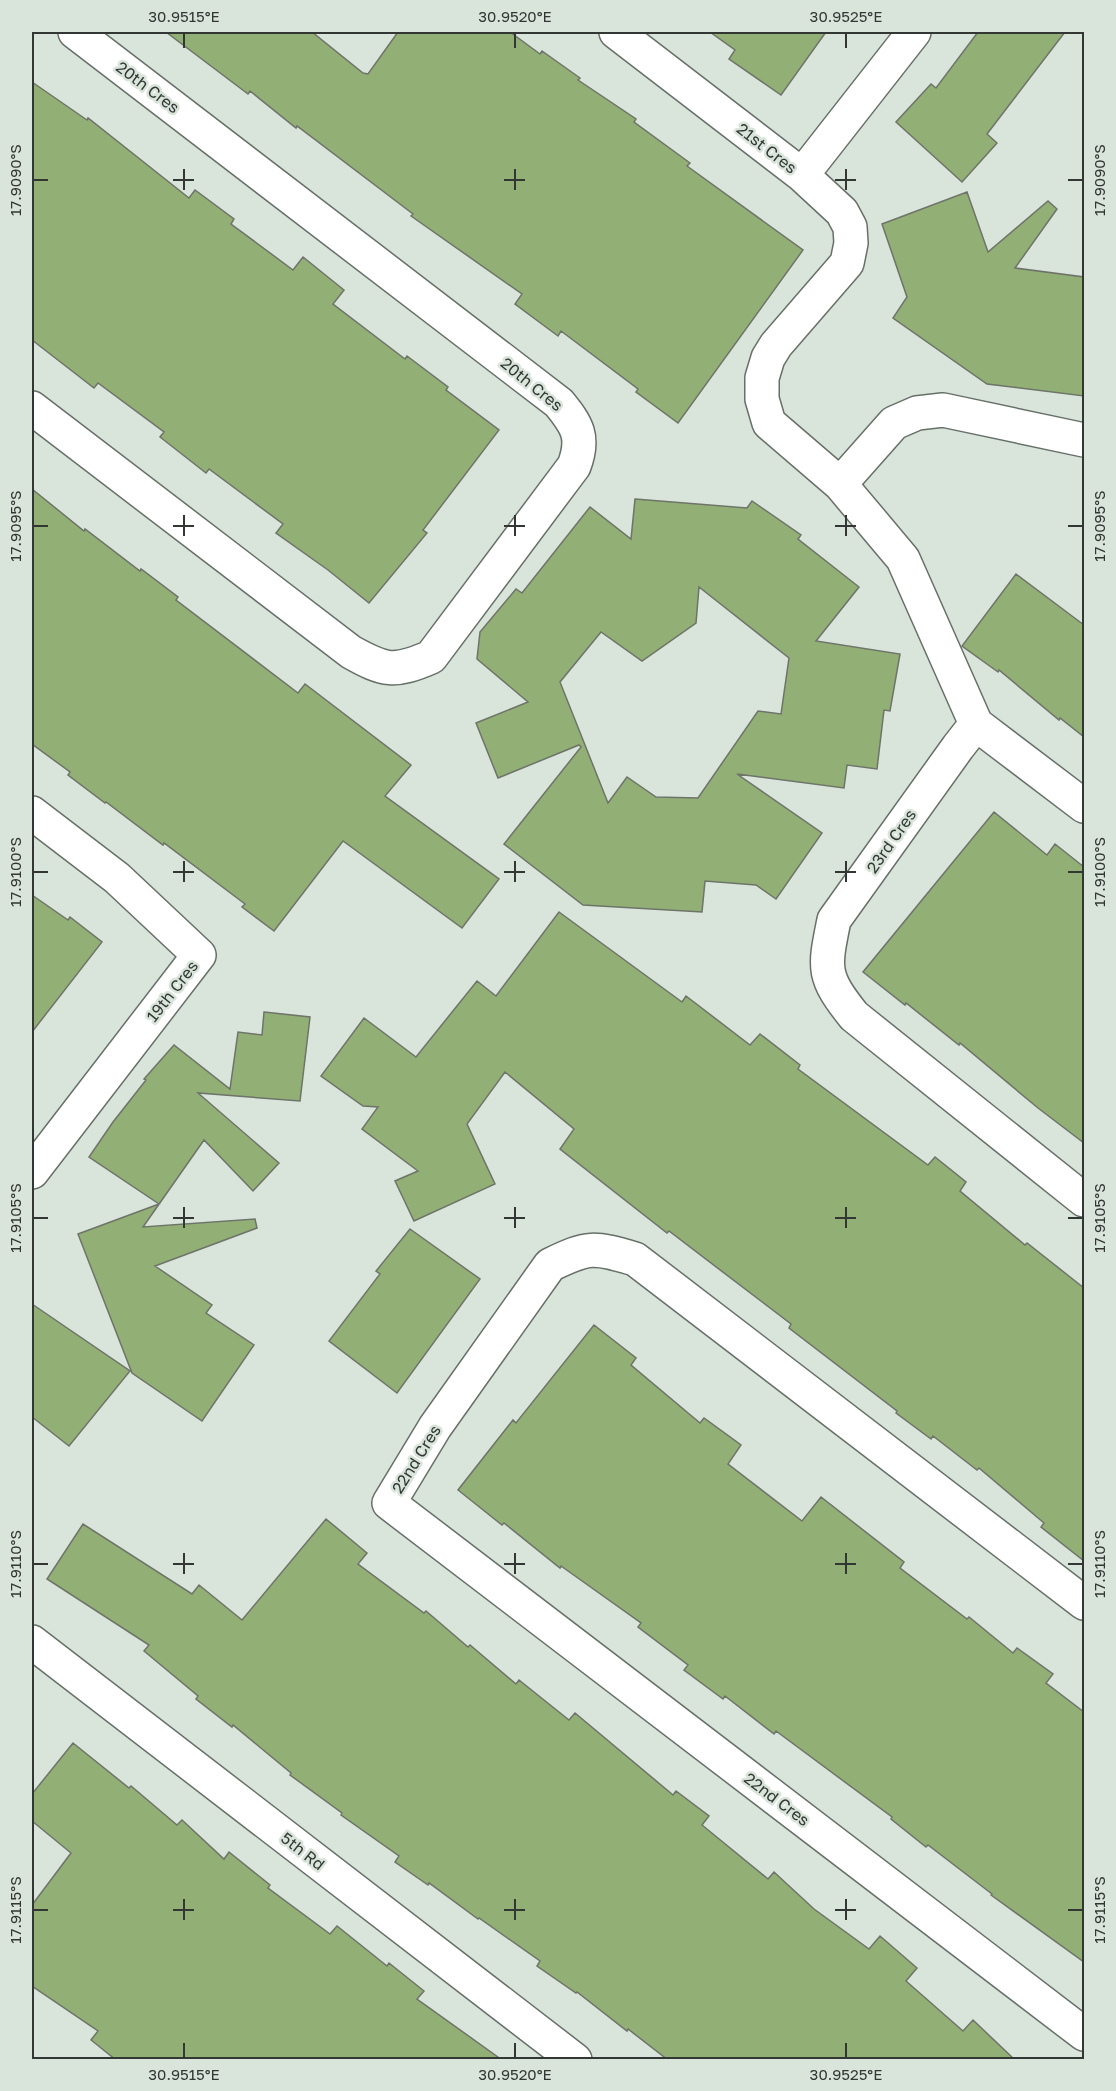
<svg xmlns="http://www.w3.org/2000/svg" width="1116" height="2091" font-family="'Golos Text',sans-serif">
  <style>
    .building { fill: #92af75; stroke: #6e7469; stroke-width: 1.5; fill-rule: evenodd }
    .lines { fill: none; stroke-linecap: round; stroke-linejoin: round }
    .minor-casing { stroke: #667068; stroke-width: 36 }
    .minor { stroke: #fff; stroke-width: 33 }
    .ticks { fill: none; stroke: #323733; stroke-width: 2 }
    .labels { text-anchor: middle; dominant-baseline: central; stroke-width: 5; stroke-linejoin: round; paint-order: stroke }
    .street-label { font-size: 16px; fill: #323733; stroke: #d9e4db }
    .neatline { fill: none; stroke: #323733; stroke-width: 2 }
    .ticks-label { font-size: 15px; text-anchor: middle; fill: #323733 }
  </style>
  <rect width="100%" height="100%" fill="#d9e4db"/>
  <path class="building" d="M166,32h146l51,41 5,1 30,-42h112l30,22 2,-3 38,27 -2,2 58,39 -2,3 56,41 -3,3 116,84 -125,173 -42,-31 2,-3 -77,-58 -3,5 -43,-32 7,-10 -111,-78 2,-2 -116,-88 -1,2 -46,-37 -2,3z
    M710,32h116l-45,63 -52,-36 6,-9z
    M978,32h87l-78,102 10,9 -35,39 -66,-60 35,-38 5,4z
    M32,82l55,38 1,-2 101,80 6,-8 39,29 -3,5 62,46 10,-13 41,33 -11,14 72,55 2,-3 41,31 -2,3 53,40 -76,100 4,3 -58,70 -41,-33 -52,-37 7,-9 -74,-55 -3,4 -46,-36 4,-5 -66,-49 -4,5 -62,-48z
    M967,192l21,60 60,-51 9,8 -42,59 69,9v119l-97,-12 -94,-66 14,-21 -25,-73z
    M32,489l52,42 1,-2 55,42 1,-2 37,28 -2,3 122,93 7,-9 106,81 -26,31 114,83 -37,49 -119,-87 -69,90 -32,-24 3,-3 -81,-61 -1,2 -57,-43 -1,1 -37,-28 2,-3 -38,-28z
    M635,499l112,9 5,-7 49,34 -3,4 61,48 -43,54 84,13 -10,57 -6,-1 -7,59 -30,-4 -3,23 -107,-14 85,59 -46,66 -20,-14 -51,-4 -3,31 -119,-7 -79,-61 77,-97 -2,-2 -81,33 -22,-55 52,-21 -51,-43 3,-27 36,-43 6,4 68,-86 41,32zM699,587l90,71 -8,56 -23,-3 -60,87 -42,-1 -29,-20 -19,26 -48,-121 41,-50 41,29 54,-38z
    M1016,574l68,51v112l-24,-19 -1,2 -60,-50 -1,2 -36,-26z
    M994,812l53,43 8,-11 29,23v276l-46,-35 -78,-65 -1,2 -53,-42 -1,2 -42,-33z
    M32,895l36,25 2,-3 32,25 -70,90z
    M559,912l123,90 4,-6 64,49 10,-11 40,31 -2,4 130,96 7,-8 31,25 -6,9 65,54 2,-2 57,45v273l-43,-34 3,-4 -65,-55 -2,2 -44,-34 -2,3 -35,-26 1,-2 -108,-83 2,-4 -122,-93 -2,2 -107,-84 14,-20 -69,-57 -38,52 28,60 -81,37 -19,-40 23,-10 -56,-42 16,-22 -15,-1 -42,-30 43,-58 52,39 61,-76 19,15z
    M264,1012l46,5 -10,84 -102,-8 81,70 -26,28 -49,-51 -61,87 112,-8 2,9 -102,38 57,39 -6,8 48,32 -52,76 -70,-48 -54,-139 81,-30 -70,-47 24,-35 33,-42 -2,-1 30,-34 56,44 8,-57 24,3z
    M410,1229l70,50 -83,114 -68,-52 51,-67 -4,-3z
    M32,1304l98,67 -61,75 -37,-29z
    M594,1325l42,33 -5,7 69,58 4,-5 37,27 -13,19 74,57 19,-24 83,65 -4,6 67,51 2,-2 44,36 4,-5 36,26 -7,9 38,29v250l-93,-67 1,-1 -64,-49 -2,2 -35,-28 1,-2 -116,-86 -2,3 -49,-38 -2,3 -39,-29 4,-5 -50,-38 3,-4 -80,-57 -1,2 -56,-45 -2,2 -44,-35 55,-70 3,3z
    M326,1519l41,34 -9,11 66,49 2,-2 42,36 2,-2 46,39 3,-4 50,40 6,-7 98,82 3,-4 33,25 -7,9 66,54 6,-7 40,37 55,40 11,-13 37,32 -11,13 57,50 10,-11 42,40h-347l-40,-31 -1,2 -50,-39 -1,1 -39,-27 3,-5 -61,-43 -1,1 -49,-36 -1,2 -33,-23 4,-6 -58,-41 1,-2 -52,-38 1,-2 -58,-48 -1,2 -36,-28 2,-3 -54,-45 5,-6 -102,-66 36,-55 109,70 7,-9 43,35z
    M73,1743l56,45 2,-2 46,39 5,-5 42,39 5,-7 41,33 -2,3 62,46 7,-8 50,40 2,-3 35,28 -7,8 85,61h-386l-25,-20 7,-9 -66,-45v-81l39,-52 -39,-32v-27z"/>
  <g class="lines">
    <g class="minor-casing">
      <path id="minor" d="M616,32l186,143 112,-143
        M802,175l40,37 8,15 1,16 -4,20 -71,82 -8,13 -6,20v21l7,24 71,61 63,75 73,165
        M32,408l319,244c34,19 43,21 80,5l143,-191c11,-29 3,-41 -15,-63l-484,-371
        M840,484l54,-61 23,-10 26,-3 141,30
        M1084,806l-108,-82 -18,23 -124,173c-10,49 -12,56 20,96l230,184
        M32,813l85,65 82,77 -167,217
        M1084,1603l-449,-344c-42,-12 -46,-13 -85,6l-115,162 -46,76 695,531
        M32,1642l543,418"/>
    </g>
    <use href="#minor" class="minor"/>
  </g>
  <path class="ticks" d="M184,33v15M515,33v15M846,33v15M184,169v21M515,169v21M846,169v21M33,180h15M173,180h21M504,180h21M835,180h21M1068,180h15M184,515v21M515,515v21M846,515v21M33,526h15M173,526h21M504,526h21M835,526h21M1068,526h15M184,861v21M515,861v21M846,861v21M33,872h15M173,872h21M504,872h21M835,872h21M1068,872h15M184,1207v21M515,1207v21M846,1207v21M33,1218h15M173,1218h21M504,1218h21M835,1218h21M1068,1218h15M184,1553v21M515,1553v21M846,1553v21M33,1564h15M173,1564h21M504,1564h21M835,1564h21M1068,1564h15M184,1899v21M515,1899v21M846,1899v21M33,1910h15M173,1910h21M504,1910h21M835,1910h21M1068,1910h15M184,2043v15M515,2043v15M846,2043v15"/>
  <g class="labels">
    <g class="street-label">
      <text transform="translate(148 87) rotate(37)">20th Cres</text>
      <text transform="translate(767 148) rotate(38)">21st Cres</text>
      <text transform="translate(532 384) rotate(39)">20th Cres</text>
      <text transform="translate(891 841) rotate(-55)">23rd Cres</text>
      <text transform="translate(172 991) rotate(-52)">19th Cres</text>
      <text transform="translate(416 1459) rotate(-58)">22nd Cres</text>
      <text transform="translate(777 1799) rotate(37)">22nd Cres</text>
      <text transform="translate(303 1851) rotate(38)">5th Rd</text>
    </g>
  </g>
  <rect width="1116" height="2091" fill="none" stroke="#d9e4db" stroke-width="66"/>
  <rect x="33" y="33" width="1050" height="2025" class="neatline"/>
  <g class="ticks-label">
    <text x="184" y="22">30.9515°E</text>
    <text x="515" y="22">30.9520°E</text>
    <text x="846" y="22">30.9525°E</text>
    <text transform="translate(16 180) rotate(-90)" y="5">17.9090°S</text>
    <text transform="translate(1100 180) rotate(-90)" y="5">17.9090°S</text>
    <text transform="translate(16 526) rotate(-90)" y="5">17.9095°S</text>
    <text transform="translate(1100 526) rotate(-90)" y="5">17.9095°S</text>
    <text transform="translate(16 872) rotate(-90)" y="5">17.9100°S</text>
    <text transform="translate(1100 872) rotate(-90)" y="5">17.9100°S</text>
    <text transform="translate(16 1218) rotate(-90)" y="5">17.9105°S</text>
    <text transform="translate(1100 1218) rotate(-90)" y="5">17.9105°S</text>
    <text transform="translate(16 1564) rotate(-90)" y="5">17.9110°S</text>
    <text transform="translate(1100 1564) rotate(-90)" y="5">17.9110°S</text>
    <text transform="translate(16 1910) rotate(-90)" y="5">17.9115°S</text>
    <text transform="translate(1100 1910) rotate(-90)" y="5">17.9115°S</text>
    <text x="184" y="2080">30.9515°E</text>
    <text x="515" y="2080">30.9520°E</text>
    <text x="846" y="2080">30.9525°E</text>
  </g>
</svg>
